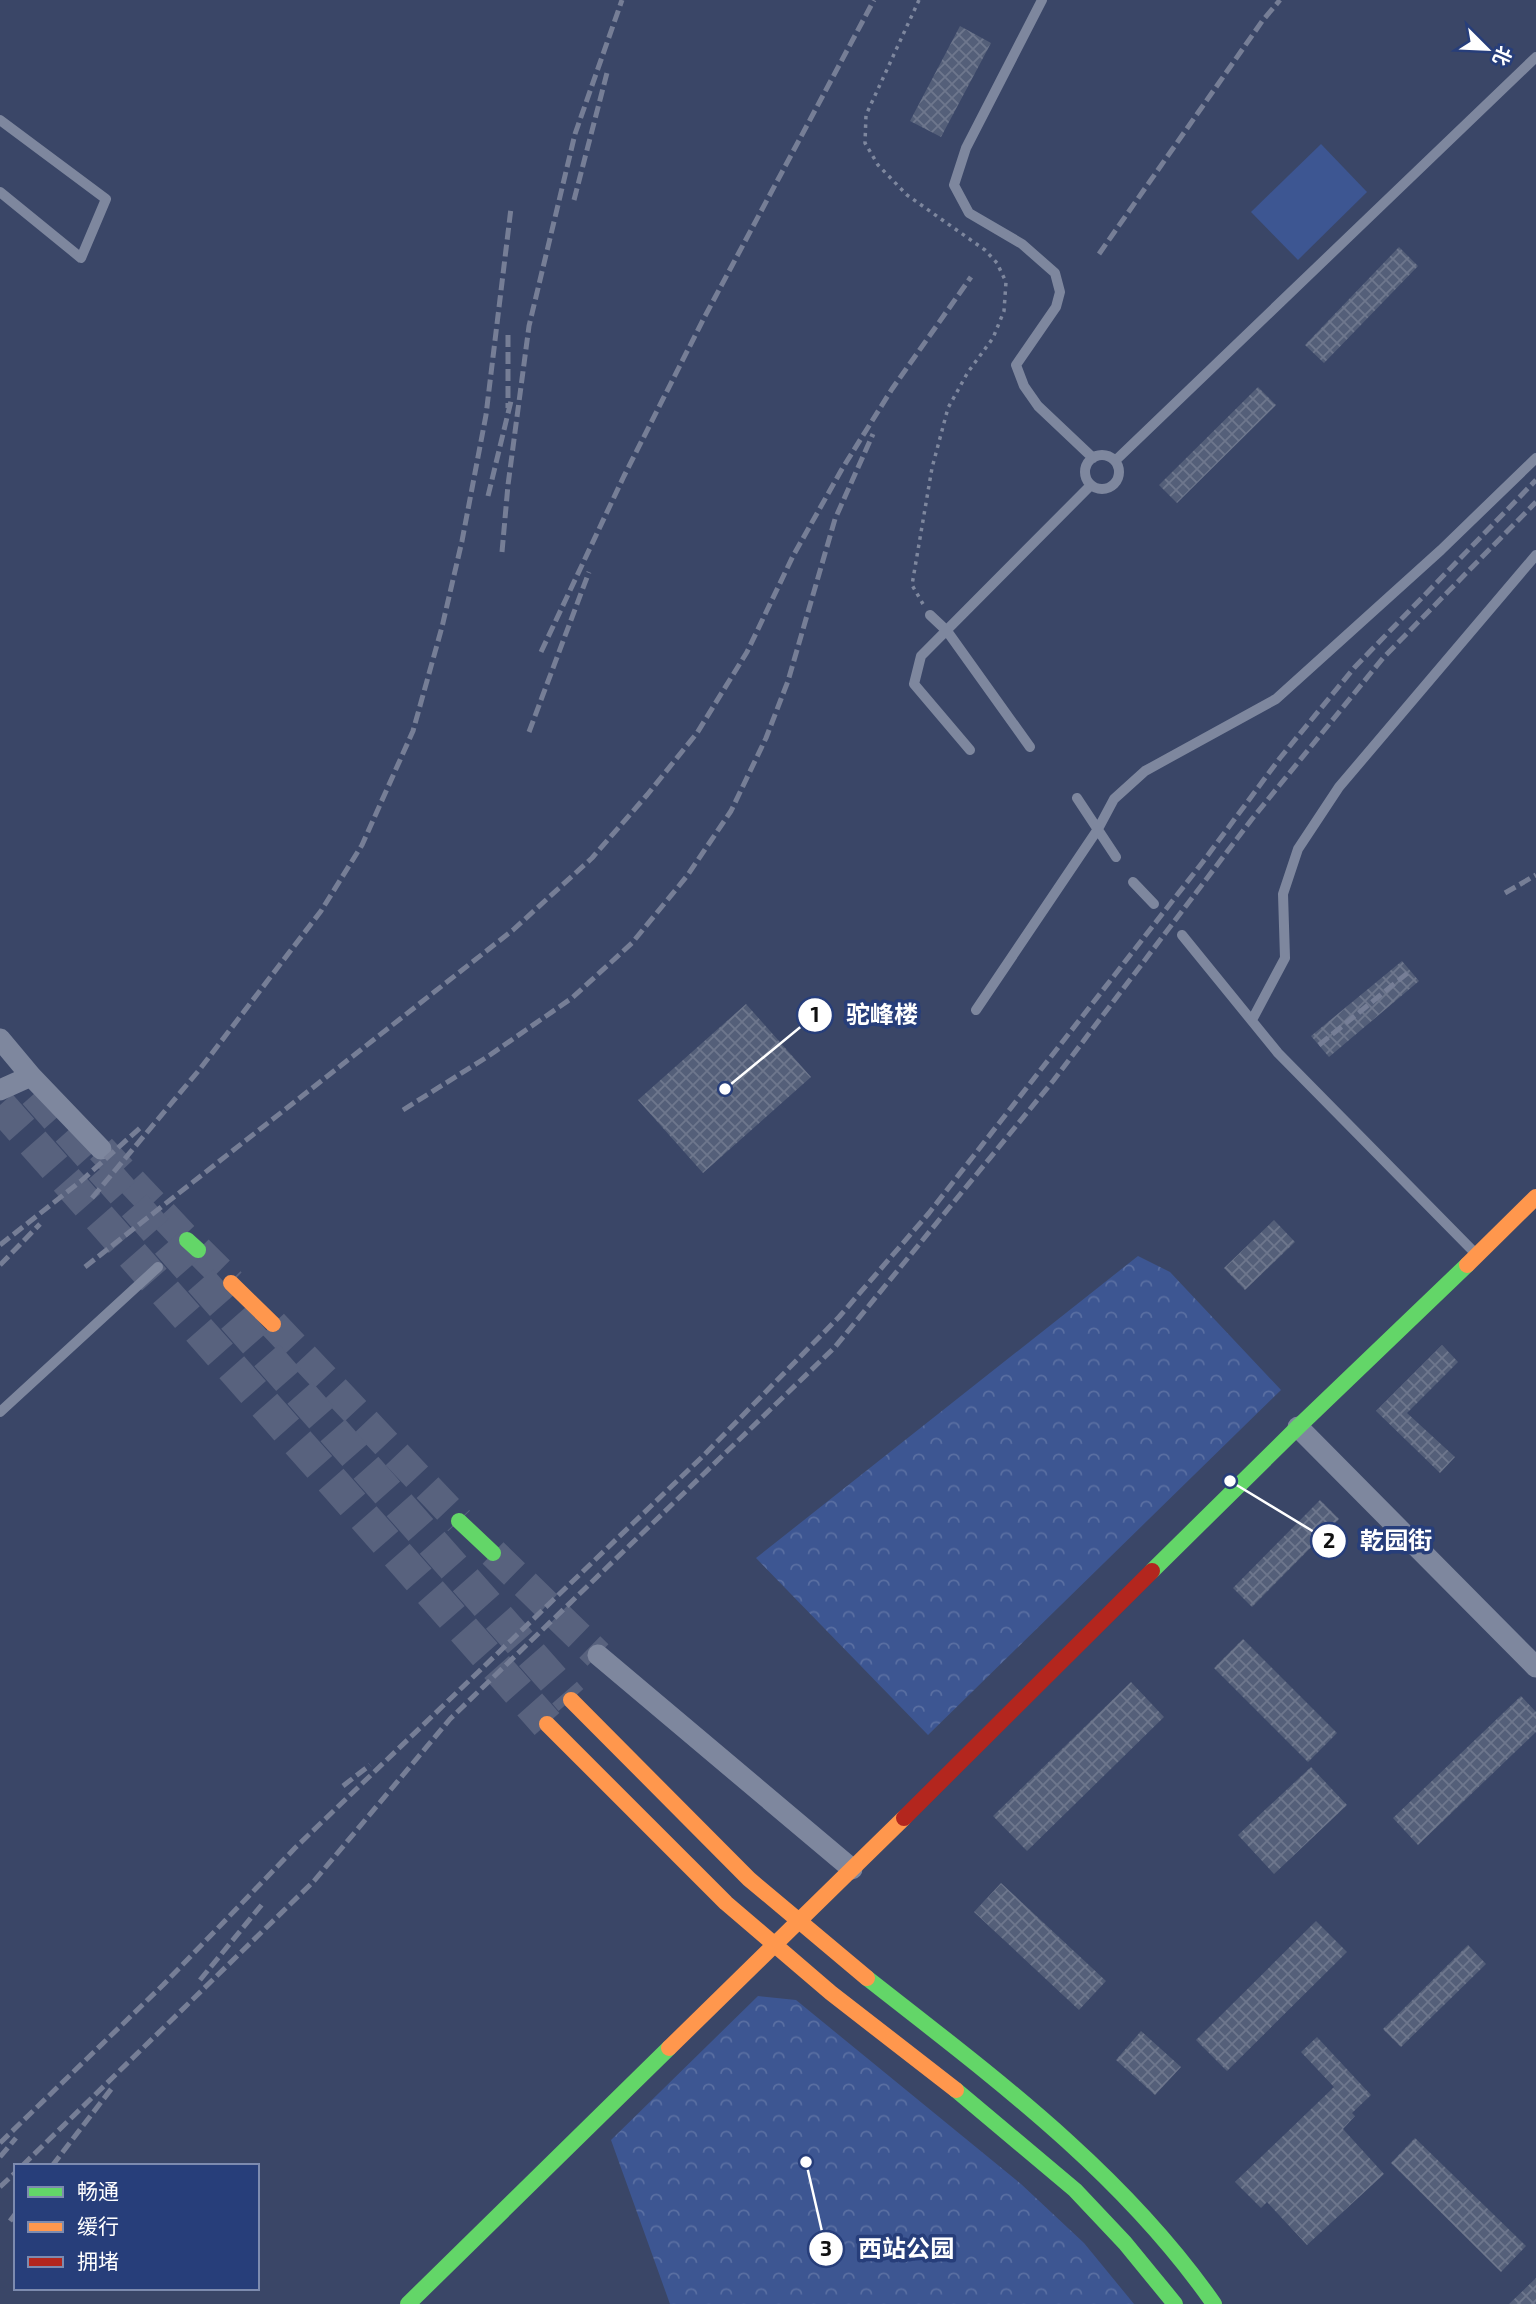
<svg xmlns="http://www.w3.org/2000/svg" width="1536" height="2304" font-family="'Exo 2','Noto Sans SC',sans-serif">
  <style>
    .forest { fill: url(#forest-crowns) }
    .pitch { fill: #3d5692 }
    .building { fill: url(#building-cross-hatch) }
    .lines { fill: none; stroke-linecap: round; stroke-linejoin: round }
    .secondary-tunnel { stroke: #58627e; stroke-width: 30; stroke-dasharray: 30 15; stroke-linecap: butt }
    .primary-tunnel { stroke: #58627e; stroke-width: 33; stroke-dasharray: 33 17; stroke-linecap: butt }
    .path { stroke: #7e879e; stroke-width: 3.5; stroke-dasharray: 3.5 5; stroke-linecap: butt }
    .lane { stroke: #7e879e; stroke-width: 10 }
    .street { stroke: #7e879e; stroke-width: 21 }
    .fast { stroke: #63d668; stroke-width: 16 }
    .slow { stroke: #ff974d; stroke-width: 16 }
    .jam { stroke: #b3261e; stroke-width: 16 }
    .rail { stroke: #767e96; stroke-width: 5; stroke-dasharray: 12 5; stroke-linecap: butt }
    .leader { fill: none; stroke: #fff; stroke-width: 2.5 }
    .callout-dot { fill: #fff; stroke: #273e7a; stroke-width: 2.5 }
    .mark-label { font-size: 21px; text-anchor: middle; font-weight: bold; fill: #111 }
    .callout-label { font-size: 24px; text-anchor: middle; font-weight: bold; fill: #fff; stroke: #273e7a; stroke-width: 7; stroke-linejoin: round; paint-order: stroke }
  </style>
  <defs>
    <pattern id="forest-crowns" width="20" height="18" patternUnits="userSpaceOnUse" patternTransform="scale(1.75)"><rect width="20" height="18" fill="#3d5692"/><path d="M2 6a3 3 0 1 1 6 0M12 15a3 3 0 1 1 6 0" fill="none" stroke="#5a6fa2"/></pattern>
    <pattern id="building-cross-hatch" width="8" height="8" patternUnits="userSpaceOnUse" patternTransform="scale(1.75)"><rect width="8" height="8" fill="#545f79"/><path d="M0 0l8 8M0 8l8-8" fill="none" stroke="#6e778d"/></pattern>
  </defs>
  <rect width="100%" height="100%" fill="#3a4667"/>
  <path class="forest" d="M1138,1256l32,16 111,118 -353,345 -172,-177z
    M758,1996l38,4 225,184 63,59 50,61h-464l-59,-164z"/>
  <path class="pitch" d="M1321,144l46,48 -69,68 -47,-48z"/>
  <path class="building" d="M960,26l31,17 -50,94 -31,-16z
    M1399,247l19,19 -94,97 -19,-18z
    M1258,387l18,18 -99,98 -18,-18z
    M1402,961l17,20 -90,76 -18,-21z
    M746,1004l65,73 -108,96 -65,-73z
    M1274,1220l21,22 -50,48 -21,-22z
    M1442,1345l16,17 -51,51 48,44 -15,16 -64,-62z
    M1320,1500l19,19 -87,88 -19,-19z
    M1243,1639l94,94 -29,29 -94,-94z
    M1131,1682l33,35 -137,134 -34,-35z
    M1521,1696l15,16v20l-118,113 -25,-27z
    M1311,1767l36,38 -73,69 -36,-39z
    M1001,1883l105,98 -27,29 -105,-98z
    M1316,1921l31,31 -120,119 -31,-31z
    M1468,1945l18,19 -85,83 -18,-18z
    M1141,2031l40,36 -26,28 -39,-35z
    M1317,2037l54,58 -19,18 3,3 -12,13 41,45 -77,71 -40,-43 -6,6 -26,-26 99,-95 -33,-35z
    M1415,2138l111,108 -25,26 -110,-109z
    M1536,2278v26h-27z"/>
  <g class="lines">
    <path class="secondary-tunnel" d="M101,1149l86,91
      M198,1250l33,33
      M273,1324l186,197
      M493,1553l105,102"/>
    <path class="primary-tunnel" d="M35,1093l536,607
      M0,1105l547,619"/>
    <path class="path" d="M919,0l-53,115 -1,28 13,22 29,30 78,55 12,13 9,19 -2,29 -11,27 -25,34 -20,36 -16,60 -20,117 11,19"/>
    <path class="lane" d="M1042,0l-76,148 -12,37 15,28 53,31 33,29 5,19 -4,15 -40,58 8,21 14,20 55,52
      M0,120l106,79 -25,59 -81,-66
      M1085 472a17 17 0 1 1 34 0a17 17 0 1 1-34 0Z
      M1115,461l421,-404
      M930,615l17,16 83,116
      M970,750l-56,-66 7,-28 170,-171
      M1077,798l39,59
      M1133,882l21,22
      M1182,935l96,118 198,201
      M976,1010l122,-181 16,-30 31,-28 131,-72 165,-149 95,-92
      M1252,1020l33,-62 -2,-64 15,-45 41,-62 197,-232
      M0,1412l158,-145"/>
    <path class="street" d="M0,1039l31,37 70,73
      M0,1090l31,-14
      M1298,1427l238,240
      M598,1655l254,214"/>
    <path class="fast" d="M187,1240l11,10
      M459,1521l34,32
      M1152,1571l146,-144 169,-162
      M867,1978c125,98 255,194 347,326
      M956,2090l119,100 50,53 50,61
      M408,2304l261,-256"/>
    <path class="slow" d="M1467,1265l69,-68
      M231,1283l42,41
      M571,1700l178,179 118,99
      M547,1724l179,179 105,90 125,97
      M669,2048l235,-230"/>
    <path class="jam" d="M904,1818l248,-247"/>
    <path class="rail" d="M574,200l34,-131
      M1099,254l164,-234 17,-20
      M508,335v73
      M488,496l23,-95
      M502,552l6,-67 21,-159 46,-192 47,-134
      M541,652l83,-176 80,-158 170,-318
      M529,732l60,-160
      M1505,893l31,-18
      M1319,1045l91,-74
      M403,1110l84,-53 85,-59 60,-55 55,-67 44,-65 35,-73 22,-57 47,-162 38,-85
      M92,1198l108,-129 121,-158 41,-66 51,-114 29,-104 20,-86 24,-126 25,-207
      M0,1245l81,-64 59,-53
      M0,1265l40,-41
      M85,1267l428,-337 79,-72 55,-63 50,-62 50,-81 46,-96 49,-87 50,-80 79,-112
      M343,1786l27,-21
      M200,1980l64,-78
      M0,2143l163,-158 132,-137 407,-391 137,-140 90,-104 273,-350 78,-105 74,-90 182,-188
      M0,2157l16,-19
      M22,2166l292,-285 136,-162 385,-372 218,-266 199,-262 131,-161 153,-156
      M52,2166l60,-78
      M0,2187l16,-15
      M10,2221l6,-8"/>
  </g>
  <path class="leader" d="M725 1089L815 1015M1230 1481L1329 1541M806 2162L826 2249"/>
  <g class="callout-dot">
    <circle cx="725" cy="1089" r="7"/>
    <circle cx="1230" cy="1481" r="7"/>
    <circle cx="806" cy="2162" r="7"/>
    <circle cx="815" cy="1015" r="18"/>
    <circle cx="1329" cy="1541" r="18"/>
    <circle cx="826" cy="2249" r="18"/>
  </g>
  <g class="mark-label">
    <text x="815" y="1022">1</text>
    <text x="1329" y="1548">2</text>
    <text x="826" y="2256">3</text>
  </g>
  <g class="callout-label">
    <text x="882" y="1023">驼峰楼</text>
    <text x="1396" y="1549">乾园街</text>
    <text x="906" y="2257">西站公园</text>
  </g>
  <rect x="14" y="2164" width="245" height="126" fill="#273e7a" stroke="#7d8baf" stroke-width="2"/>
  <rect x="28" y="2187" width="35" height="10" fill="#63d668" stroke="#7d8baf" stroke-width="2"/>
  <text x="77" y="2199" font-size="21" fill="#ffffff">畅通</text>
  <rect x="28" y="2222" width="35" height="10" fill="#ff974d" stroke="#7d8baf" stroke-width="2"/>
  <text x="77" y="2234" font-size="21" fill="#ffffff">缓行</text>
  <rect x="28" y="2257" width="35" height="10" fill="#b3261e" stroke="#7d8baf" stroke-width="2"/>
  <text x="77" y="2269" font-size="21" fill="#ffffff">拥堵</text>
  <g transform="translate(1487 49) rotate(114)" stroke="#273e7a" stroke-width="5" paint-order="stroke">
  <path d="M0-5L12 26L0 18L-12 26Z" fill="#ffffff"/>
  <text y="-10" font-size="19" font-weight="bold" text-anchor="middle" fill="#ffffff">北</text>
  </g>
</svg>
